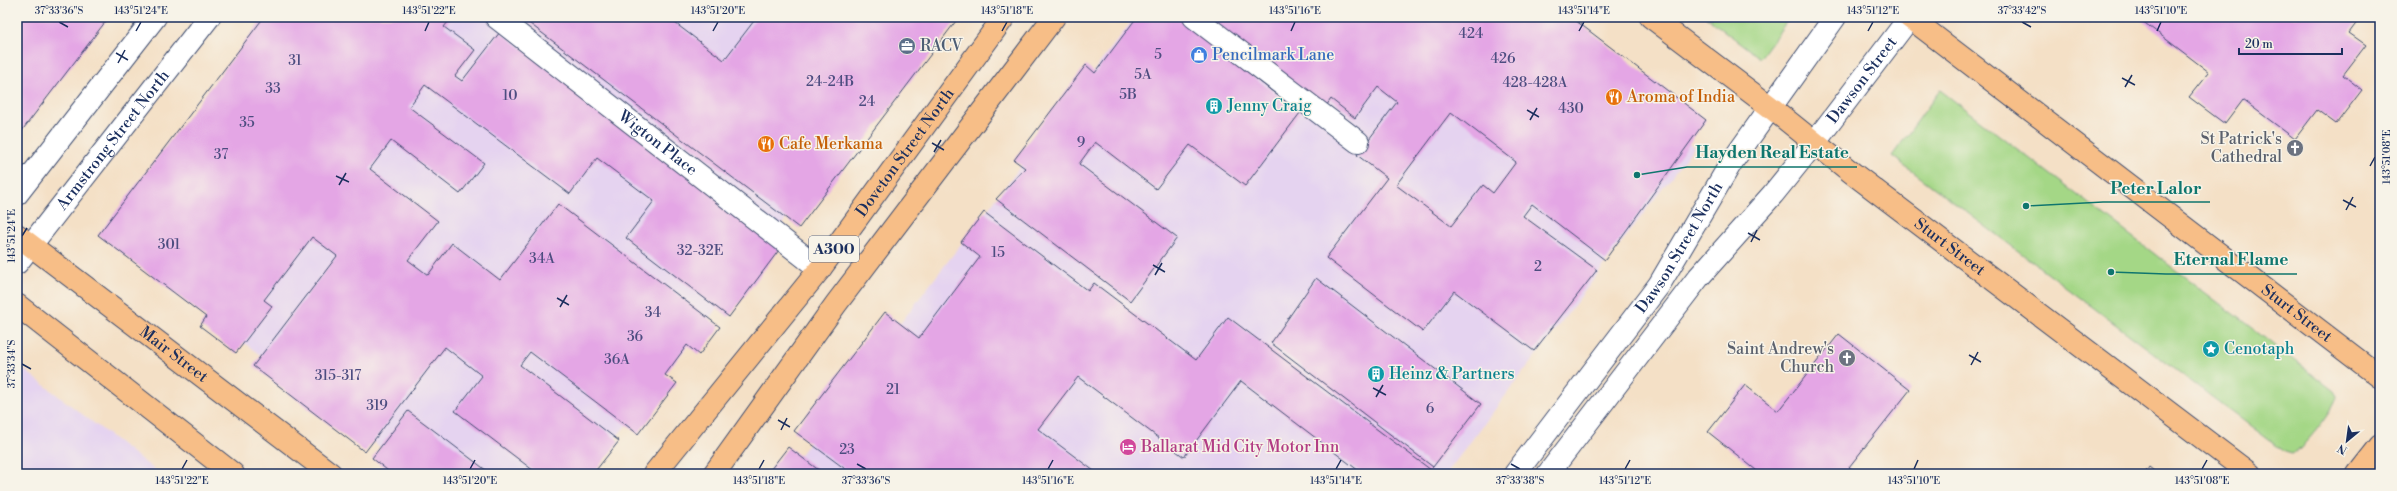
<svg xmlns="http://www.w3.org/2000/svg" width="2397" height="491" font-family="'Libre Bodoni',serif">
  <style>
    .built { fill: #e5d3f0 }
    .green { fill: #a4d786; stroke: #608372 }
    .building { fill: #e4a6e5; fill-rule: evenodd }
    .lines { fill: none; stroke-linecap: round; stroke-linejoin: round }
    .minor-casing { stroke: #3c4a6e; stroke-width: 24 }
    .major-casing { stroke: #3c4a6e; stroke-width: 24 }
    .highway-casing { stroke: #3c4a6e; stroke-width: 24 }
    .minor { stroke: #fff; stroke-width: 22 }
    .major { stroke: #f7be87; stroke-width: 22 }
    .highway { stroke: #f7be87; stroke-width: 22 }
    .ticks { fill: none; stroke: #1b2f5e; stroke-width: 1.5 }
    .labels { text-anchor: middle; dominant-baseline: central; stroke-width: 3; stroke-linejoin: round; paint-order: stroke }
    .number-label { font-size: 14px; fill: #4d4d80 }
    .shield { fill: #f7f3e8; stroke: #5d6a87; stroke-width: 1 }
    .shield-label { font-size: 15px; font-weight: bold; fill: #1b2f5e }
    .service-label { font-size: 16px; fill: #4e5e75; stroke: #f7f3e8; text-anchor: start }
    .shop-label { font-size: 16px; fill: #366cbe; stroke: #f7f3e8; text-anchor: start }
    .street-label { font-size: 16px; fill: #1b2f5e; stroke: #f7f3e8 }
    .food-label { font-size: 16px; fill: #c56008; stroke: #f7f3e8; text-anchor: start }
    .culture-label { font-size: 16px; fill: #0d838f; stroke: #f7f3e8; text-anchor: start }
    .worship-label { font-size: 16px; fill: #5b616d; stroke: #f7f3e8; text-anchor: end }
    .hotel-label { font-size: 16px; fill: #b23c85; stroke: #f7f3e8; text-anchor: start }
    .leader { fill: none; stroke: #0f766e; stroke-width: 1.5 }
    .callout-dot { fill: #0f766e; stroke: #f7f3e8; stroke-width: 1.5 }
    .callout-label { font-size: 17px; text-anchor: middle; font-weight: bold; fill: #0f766e; stroke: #f7f3e8; stroke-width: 3; stroke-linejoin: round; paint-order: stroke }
    .neatline { fill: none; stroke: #1b2f5e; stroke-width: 1.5 }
    .ticks-label { font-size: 10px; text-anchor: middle; fill: #1b2f5e }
  </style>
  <rect width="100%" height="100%" fill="#f7f3e8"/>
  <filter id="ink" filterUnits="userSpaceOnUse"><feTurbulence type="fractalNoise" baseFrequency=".025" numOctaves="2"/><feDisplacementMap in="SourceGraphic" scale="8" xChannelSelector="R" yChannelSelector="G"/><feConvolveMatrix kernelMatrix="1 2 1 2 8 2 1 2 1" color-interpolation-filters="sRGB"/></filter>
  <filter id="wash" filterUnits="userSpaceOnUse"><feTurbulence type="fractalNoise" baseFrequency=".012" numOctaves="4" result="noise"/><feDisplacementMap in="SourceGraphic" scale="16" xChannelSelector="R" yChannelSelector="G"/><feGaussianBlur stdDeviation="0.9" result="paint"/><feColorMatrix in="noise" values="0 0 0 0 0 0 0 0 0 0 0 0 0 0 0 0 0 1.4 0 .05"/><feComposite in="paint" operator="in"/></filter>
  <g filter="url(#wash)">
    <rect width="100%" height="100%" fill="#f4e0c6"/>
    <path class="built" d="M285,17h658l-355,457h-173l-302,-232z
      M1135,17h387l172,130 -248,327h-661z
      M22,368l138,106h-143v-99z"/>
    <path class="green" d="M1706,17h84l-30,41z
      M1940,90l394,301 3,5c0,11 -35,54 -45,58l-7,-2 -393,-296z"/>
    <g id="blocks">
      <path class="building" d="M17,17h92l-92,120z
        M264,17h188l-8,10 31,23 -20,26 7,5 38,-49 282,214 -53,71 -103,-79 28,-37 -57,-43 -27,36 -145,-109 -16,22 75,56 -24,31 -69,-53 -21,28 68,52 -30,39 20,15 24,-32 48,37 58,-76 162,123 -21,28 -12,-10 -22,30 12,8 -39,51 -108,-82 -10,13 99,76 -26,33h-55l-83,-63 27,-35 -37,-29 -80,105 -112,-86 84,-110 -25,-19 -48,63 8,6 -36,47 -36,-27 6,-9 -108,-82z
        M521,17h146l57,43 33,-43h202l-160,211z
        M1137,17h434l135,103 -101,140 -73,-56 -9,12 74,54 -63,81 -80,-60 -31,41 -97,-74 61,-80 -30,-23 40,-53 -19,-15 -23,31 -24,-19 -7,10 -120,-71 96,75 -55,73 -55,-41 -34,44 -61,-47 -16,22 98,74 -47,63 -134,-102 29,-31 -11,-8 72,-95 9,8zM1451,112l65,50 -23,31 -10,-8 -32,41 -55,-41z
        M2137,17h224l-12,16 17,12 -23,30 19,15 -26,34 -19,-14 -22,29 -52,-39 -18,24 -36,-27 20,-25z
        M984,212l104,79 6,-8 102,77 32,-43 203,153 -3,4h-65l-122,-93 -57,76 -106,-80 -40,52 60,45h-246l-58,-43 91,-119 34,26 61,-81 -19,-15z
        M1316,278l165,126 -48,63 -162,-124z
        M1839,334l71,56 -61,77 9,7h-97l-53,-42 37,-47 33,26z
        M408,411l24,18 59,45h-99l-20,-16z
        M788,447l36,27h-57z
        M2149,467l9,7 -13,-1z"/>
    </g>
  </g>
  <g filter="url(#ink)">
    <use href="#blocks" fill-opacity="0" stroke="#3c4a6e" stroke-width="1"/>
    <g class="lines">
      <g class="minor-casing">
        <g id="minor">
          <path id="s1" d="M496,17l324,252"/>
          <path d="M1194,17l164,125"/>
          <path d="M17,194l138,-177"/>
          <path id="s2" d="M17,263l192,-246"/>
          <path id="s3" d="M1515,474l144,-189 72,-122 104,-146"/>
          <path id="s4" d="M1548,474l150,-196 75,-84 42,-52 95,-125"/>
        </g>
      </g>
      <g class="major-casing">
        <g id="major">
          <path id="s5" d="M1651,17l118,89 82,66 399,302"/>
          <path id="s6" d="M1909,17l471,360"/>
          <path id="s7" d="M17,235l314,239"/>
          <path d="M17,305l216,169"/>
          <path d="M2358,474l22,-28"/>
        </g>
      </g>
      <g class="highway-casing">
        <g id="highway">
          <path id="s8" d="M654,474l166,-205 184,-252"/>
          <path d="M714,474l122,-170 218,-287"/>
        </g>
      </g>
      <use href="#minor" class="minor"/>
      <use href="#major" class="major"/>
      <use href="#highway" class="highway"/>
    </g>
  </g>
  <path class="ticks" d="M59,22l9,5M2022,22l9,5M136,31l5,-9M425,31l4,-9M713,31l5,-9M1002,31l5,-9M1291,31l4,-9M1579,31l5,-9M1868,31l5,-9M2157,31l4,-9M116,53l12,7M118,63l7,-13M2122,78l13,7M2125,87l7,-12M1527,110l12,7M1530,120l7,-12M932,143l12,7M934,152l7,-12M2370,166l5,-9M336,176l13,6M339,185l7,-12M2343,200l13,7M2346,210l7,-13M1748,233l12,7M22,236l5,-8M1751,242l6,-12M1153,265l12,7M1155,275l7,-12M557,298l12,7M560,307l7,-12M1969,355l12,7M22,364l9,5M1971,365l7,-13M1373,388l13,7M1376,397l7,-12M778,420l12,7M781,430l6,-12M857,464l9,5M1511,464l9,5M182,469l5,-9M470,469l5,-9M759,469l5,-9M1048,469l5,-9M1336,469l5,-9M1625,469l5,-9M1914,469l4,-9M2202,469l5,-9"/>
  <defs>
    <g id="office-disc" transform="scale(0.9)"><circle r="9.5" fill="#5c6f8a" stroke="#f7f3e8"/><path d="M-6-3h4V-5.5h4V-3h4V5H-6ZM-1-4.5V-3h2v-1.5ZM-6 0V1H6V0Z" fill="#fff"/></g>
    <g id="shop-disc" transform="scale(0.9)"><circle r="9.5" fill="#3f7fe0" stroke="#f7f3e8"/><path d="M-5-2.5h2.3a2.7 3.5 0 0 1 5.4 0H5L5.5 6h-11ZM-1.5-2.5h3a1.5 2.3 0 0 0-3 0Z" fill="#fff"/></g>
    <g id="restaurant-disc" transform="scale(0.9)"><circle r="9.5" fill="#e8710a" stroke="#f7f3e8"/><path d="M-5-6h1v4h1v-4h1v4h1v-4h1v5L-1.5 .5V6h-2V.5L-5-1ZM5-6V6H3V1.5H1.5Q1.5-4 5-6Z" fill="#fff"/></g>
    <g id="building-disc" transform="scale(0.9)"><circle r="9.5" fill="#0f9aa8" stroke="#f7f3e8"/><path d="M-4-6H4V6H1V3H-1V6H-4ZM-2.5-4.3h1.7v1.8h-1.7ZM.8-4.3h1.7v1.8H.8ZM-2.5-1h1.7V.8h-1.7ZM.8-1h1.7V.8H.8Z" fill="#fff"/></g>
    <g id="church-disc" transform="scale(0.9)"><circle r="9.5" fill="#6b7280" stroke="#f7f3e8"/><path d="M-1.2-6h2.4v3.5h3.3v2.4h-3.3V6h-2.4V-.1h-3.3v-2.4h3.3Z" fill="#fff"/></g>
    <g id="sight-disc" transform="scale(0.9)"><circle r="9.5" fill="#0f9aa8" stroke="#f7f3e8"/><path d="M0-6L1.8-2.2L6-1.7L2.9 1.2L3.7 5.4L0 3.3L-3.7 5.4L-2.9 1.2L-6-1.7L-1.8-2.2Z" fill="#fff"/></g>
    <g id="hotel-disc" transform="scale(0.9)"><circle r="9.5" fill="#d1479c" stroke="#f7f3e8"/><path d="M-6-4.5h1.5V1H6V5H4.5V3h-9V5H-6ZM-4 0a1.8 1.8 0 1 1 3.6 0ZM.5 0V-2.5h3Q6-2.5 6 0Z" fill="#fff"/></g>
  </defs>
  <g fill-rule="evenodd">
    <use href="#office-disc" x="907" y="46"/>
    <use href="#shop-disc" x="1199" y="55"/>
    <use href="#restaurant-disc" x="1614" y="97"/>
    <use href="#building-disc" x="1214" y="106"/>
    <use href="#restaurant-disc" x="766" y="144"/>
    <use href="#church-disc" x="2295" y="148"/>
    <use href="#sight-disc" x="2211" y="349"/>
    <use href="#church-disc" x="1847" y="358"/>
    <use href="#building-disc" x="1376" y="374"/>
    <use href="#hotel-disc" x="1128" y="447"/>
  </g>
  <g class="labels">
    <g class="number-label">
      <text x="1471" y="34">424</text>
      <text x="1158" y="55">5</text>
      <text x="1503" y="59">426</text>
      <text x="295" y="61">31</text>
      <text x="1143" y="75">5A</text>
      <text x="830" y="82">24-24B</text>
      <text x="1535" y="83">428-428A</text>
      <text x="273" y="89">33</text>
      <text x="1128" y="95">5B</text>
      <text x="510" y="96">10</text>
      <text x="867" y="102">24</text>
      <text x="1571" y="109">430</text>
      <text x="247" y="123">35</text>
      <text x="1081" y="143">9</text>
      <text x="221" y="155">37</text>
      <text x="169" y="245">301</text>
      <text x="700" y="251">32-32E</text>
      <text x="998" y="253">15</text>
      <text x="542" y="259">34A</text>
      <text x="1538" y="267">2</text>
      <text x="653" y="313">34</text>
      <text x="635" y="337">36</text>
      <text x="617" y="360">36A</text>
      <text x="338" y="376">315-317</text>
      <text x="893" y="390">21</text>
      <text x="377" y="406">319</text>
      <text x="1430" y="409">6</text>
      <text x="847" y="450">23</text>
    </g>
    <rect class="shield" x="809" y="236" width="50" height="26" rx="3"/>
    <g class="shield-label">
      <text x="834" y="249">A300</text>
    </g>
    <g class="service-label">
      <text x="920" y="46">RACV</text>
    </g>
    <g class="shop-label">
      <text x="1212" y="55">Pencilmark Lane</text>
    </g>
    <g class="street-label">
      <text stroke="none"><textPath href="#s4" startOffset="504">Dawson Street</textPath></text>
      <text stroke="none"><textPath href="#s2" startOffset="156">Armstrong Street North</textPath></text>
      <text stroke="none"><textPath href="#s1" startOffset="205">Wigton Place</textPath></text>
      <text stroke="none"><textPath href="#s8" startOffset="408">Doveton Street North</textPath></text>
      <text stroke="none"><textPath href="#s3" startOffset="280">Dawson Street North</textPath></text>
      <text stroke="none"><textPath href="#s5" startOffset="377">Sturt Street</textPath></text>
      <text stroke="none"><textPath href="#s6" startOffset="488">Sturt Street</textPath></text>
      <text stroke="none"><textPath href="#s7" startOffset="197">Mair Street</textPath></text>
    </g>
    <g class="food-label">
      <text x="1627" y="97">Aroma of India</text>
      <text x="779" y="144">Cafe Merkama</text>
    </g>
    <g class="culture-label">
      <text x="1227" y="106">Jenny Craig</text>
      <text x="2224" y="349">Cenotaph</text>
      <text x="1389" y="374">Heinz &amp; Partners</text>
    </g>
    <g class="worship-label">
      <text x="2282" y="139">St Patrick's<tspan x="2282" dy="18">Cathedral</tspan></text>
      <text x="1834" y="349">Saint Andrew's<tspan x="1834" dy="18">Church</tspan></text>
    </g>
    <g class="hotel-label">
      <text x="1141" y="447">Ballarat Mid City Motor Inn</text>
    </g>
  </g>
  <path class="leader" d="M1637 175L1687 167H1857M2026 206L2103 202H2210M2111 272L2166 274H2297"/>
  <g class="callout-dot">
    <circle cx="1637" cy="175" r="4"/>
    <circle cx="2026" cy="206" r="4"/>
    <circle cx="2111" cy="272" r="4"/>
  </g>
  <g class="callout-label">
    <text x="1772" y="158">Hayden Real Estate</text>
    <text x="2156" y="194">Peter Lalor</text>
    <text x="2231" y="265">Eternal Flame</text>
  </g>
  <rect width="2397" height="491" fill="none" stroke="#f7f3e8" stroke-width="44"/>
  <g transform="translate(2347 441) rotate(209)" stroke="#f7f3e8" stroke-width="3" paint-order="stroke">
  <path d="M0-3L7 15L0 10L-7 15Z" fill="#1b2f5e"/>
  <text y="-6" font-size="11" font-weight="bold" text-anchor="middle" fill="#1b2f5e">N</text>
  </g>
  <path d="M2239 48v6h103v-6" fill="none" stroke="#1b2f5e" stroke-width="2"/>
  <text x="2245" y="48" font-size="12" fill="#1b2f5e" stroke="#f7f3e8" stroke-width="3" paint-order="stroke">20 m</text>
  <rect x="22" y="22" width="2353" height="447" class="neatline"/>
  <g class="ticks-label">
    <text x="59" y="14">37°33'36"S</text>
    <text x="141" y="14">143°51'24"E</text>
    <text x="429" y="14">143°51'22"E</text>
    <text x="718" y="14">143°51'20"E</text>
    <text x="1007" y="14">143°51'18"E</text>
    <text x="1295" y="14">143°51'16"E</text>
    <text x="1584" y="14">143°51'14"E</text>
    <text x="1873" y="14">143°51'12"E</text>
    <text x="2022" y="14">37°33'42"S</text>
    <text x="2161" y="14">143°51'10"E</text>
    <text transform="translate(2386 157) rotate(-90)" y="4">143°51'08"E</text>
    <text transform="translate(11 236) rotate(-90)" y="4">143°51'24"E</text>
    <text transform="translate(11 364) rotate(-90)" y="4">37°33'34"S</text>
    <text x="182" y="484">143°51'22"E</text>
    <text x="470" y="484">143°51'20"E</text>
    <text x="759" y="484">143°51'18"E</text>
    <text x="866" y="484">37°33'36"S</text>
    <text x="1048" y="484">143°51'16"E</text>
    <text x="1336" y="484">143°51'14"E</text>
    <text x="1520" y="484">37°33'38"S</text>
    <text x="1625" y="484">143°51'12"E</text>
    <text x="1914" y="484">143°51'10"E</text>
    <text x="2202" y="484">143°51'08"E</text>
  </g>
</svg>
